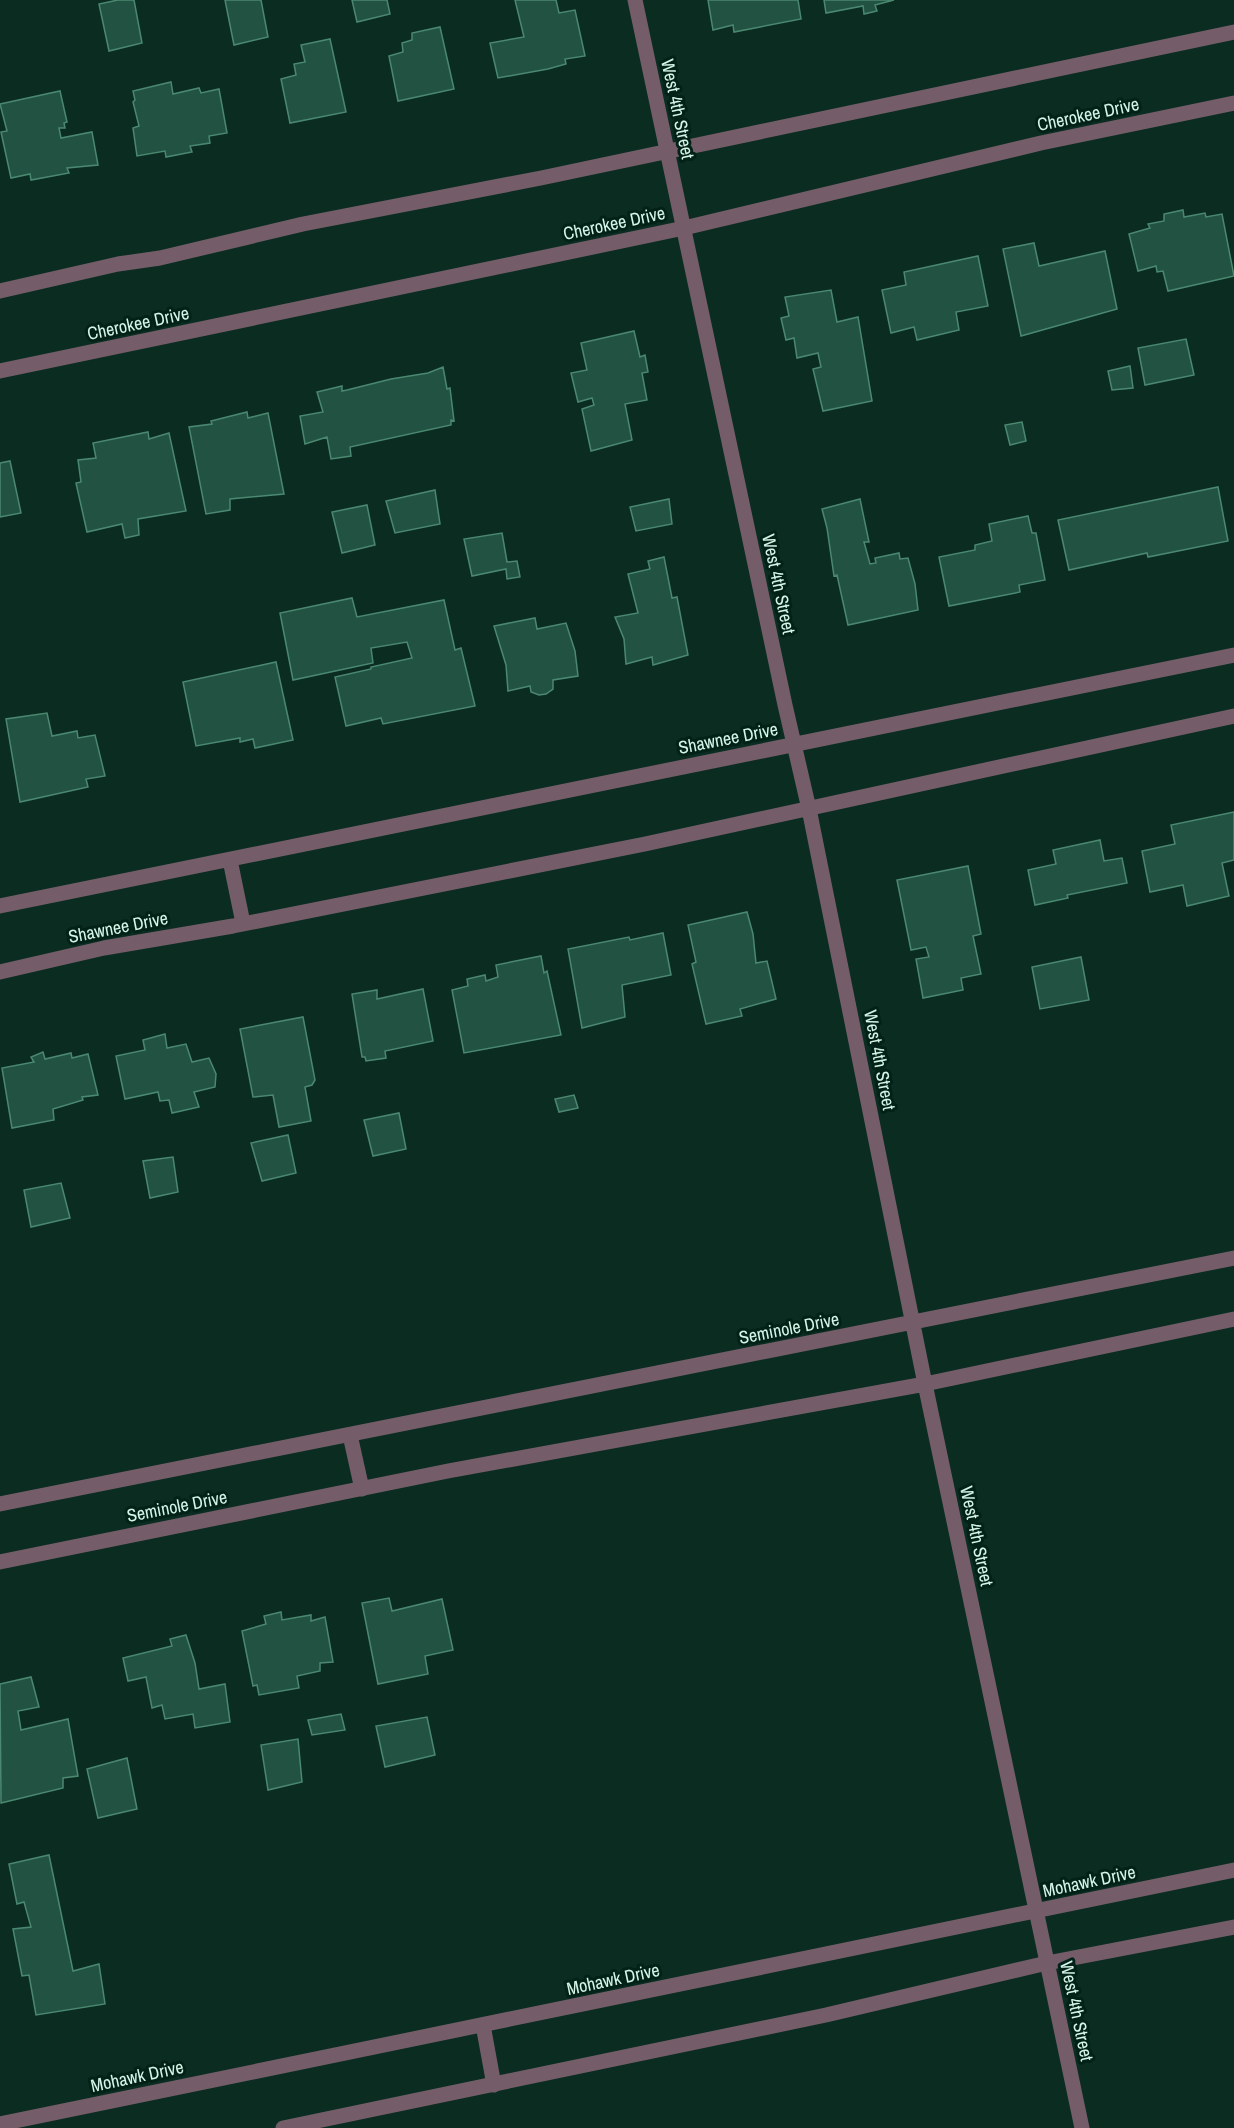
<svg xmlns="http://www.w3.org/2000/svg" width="1234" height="2128" font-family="'Archivo Narrow',sans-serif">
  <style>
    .building { fill: #225342; stroke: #4b8871; stroke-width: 1.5 }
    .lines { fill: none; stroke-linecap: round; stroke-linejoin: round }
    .service { stroke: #745d68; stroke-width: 15 }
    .minor { stroke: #745d68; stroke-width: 15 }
    .labels { text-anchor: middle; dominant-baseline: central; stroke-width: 6; stroke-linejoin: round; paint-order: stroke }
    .street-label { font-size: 18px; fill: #d6f5e8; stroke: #022218 }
  </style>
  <rect width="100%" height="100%" fill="#0b2c21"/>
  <path class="building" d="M118,0h16l8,43 -33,8 -10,-47z
    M225,0h36l7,37 -34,8z
    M352,0h35l3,14 -33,8z
    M515,0h41l3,13 16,-3 10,46 -20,3 1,5 -18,5 -50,9 -8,-35 34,-6z
    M708,0h90l3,19 -67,13 -1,-7 -20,5z
    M824,0h70l-19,5 2,6 -13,3 -1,-8 -37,7z
    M440,27l14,62 -56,12 -9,-45 14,-4 -1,-9 10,-3v-7z
    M330,39l16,73 -56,11 -9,-44 15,-4 -2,-11 11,-2 -4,-17z
    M171,82l2,12 26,-6 2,5 18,-4 8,44 -18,3 1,7 -20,3 2,6 -26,5 -1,-6 -28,5 -4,-28 6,-2 -6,-24 2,-2 -2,-9z
    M60,91l7,31 -3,1 1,5h-6l2,10 31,-6 6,33 -31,3 2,5 -38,7 -1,-6 -19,4 -10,-46 6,-1 -7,-27z
    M1183,210l1,7 21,-4 1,4 16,-3 12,62 -66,15 -5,-20 -6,1 -1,-6 -18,5 -9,-37 21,-6 -2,-4 16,-3v-7z
    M1034,243l5,23 66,-15 12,58 -96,27 -18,-87z
    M978,256l10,50 -32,6 3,18 -42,10 -3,-13 -23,6 -9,-43 24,-5 -2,-13z
    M831,290l6,32 21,-5 14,84 -49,10 -10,-42 8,-2 -3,-14 -21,5 -3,-20 -8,2 -5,-22 8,-2 -4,-19z
    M634,331l6,26 5,-2 3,17 -6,1 5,27 -22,4 7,36 -41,11 -9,-42 12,-4 -2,-7 -14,4 -7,-29 16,-3 -6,-27z
    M1186,339l8,36 -49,10 -7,-37z
    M1130,366l3,22 -21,2 -4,-19z
    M443,367l4,22 3,-1 4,33 -3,-1v5l-101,22 1,9 -20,3 -4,-22 -22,7 -5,-28 23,-4 -6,-20 25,-6v5l5,-1 44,-11 37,-6z
    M247,412l1,6 20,-5 16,81 -54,5v11l-24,4 -17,-87 23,-3 -1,-3z
    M1022,422l4,19 -16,4 -5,-20z
    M148,432l1,7 20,-6 17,78 -48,8 1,16 -14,3 -3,-14 -35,8 -11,-49 5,-1 -3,-22 18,-2 -3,-15z
    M10,461l11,52 -21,4v-54z
    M1218,487l10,54 -80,16 -1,-4 -78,17 -11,-50z
    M435,490l5,34 -45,9 -9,-32z
    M669,499l3,25 -36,7 -6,-24z
    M860,499l9,43h-5l6,22 6,-1 -1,-5 24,-5 1,6 8,-1 7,26 3,26 -70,15 -11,-50 -3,1 -7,-48 -5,-19z
    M367,505l8,40 -33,8 -10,-41z
    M1028,516l4,17h4l9,47 -26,5 1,7 -71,14 -10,-49 36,-7v-5l17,-4 -3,-17z
    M502,533l5,29 10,-1 3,16 -13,2 -1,-10 -34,7 -8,-37z
    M664,557l8,41 5,-1 11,58 -35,10 -1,-8 -26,7 -2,-25 -9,-22 23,-4 -10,-39 22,-5 -2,-8z
    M352,598l5,19 87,-17 11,50 6,-2 14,58 -92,18 -2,-6 -35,8 -11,-49 36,-8v-2l41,-9 -5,-16 -36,6 2,15 -80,17 -13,-67z
    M535,618l2,11 29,-6 9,28 3,25 -25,4v9l-7,5 -7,1 -8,-3 -1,-6 -22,5 -2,-26 -12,-39z
    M276,662l17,78 -38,8 -2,-9 -13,3v-4l-44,8 -13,-64z
    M47,713l5,23 25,-5 1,7 17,-3 10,41 -19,3 2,8 -68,15 -14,-83z
    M1234,812v48l-12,3 7,33 -42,10 -4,-21 -33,7 -8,-41 33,-7 -4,-19z
    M1100,840l4,21 18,-3 5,25 -60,12 1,3 -33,7 -7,-35 28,-6 -3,-14z
    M968,866l13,68 -8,2 8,38 -20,4 2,12 -40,8 -7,-39 13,-2 -3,-10 -15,3 -14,-70z
    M747,912l6,22 3,29 11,-2 9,38 -36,10 2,7 -36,8 -14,-60 4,-2 -8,-37z
    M663,933l8,42 -49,10 3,32 -43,11 -14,-79 61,-12 1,3z
    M541,956l3,17 3,-2 14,64 -97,18 -12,-63 16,-4 -1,-7 18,-4 1,6 12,-4 -2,-12z
    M1081,957l8,43 -49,9 -8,-42z
    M423,989l10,52 -48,10 1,7 -20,3 -1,-4h-3l-10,-63 25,-4v9z
    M303,1017l12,63 -3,5 -7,2 6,34 -32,6 -6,-32 -20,2 -13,-68z
    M165,1034l2,14 19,-4 6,18 17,-4 7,16 -1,13 -21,5 5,15 -27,6 -3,-13 -9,1 -2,-9 -33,7 -9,-43 29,-6 -2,-10z
    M43,1052l2,7 26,-6 1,5 16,-4 10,41 -16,2 1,3 -30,9 1,11 -42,8 -10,-60 32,-6 -3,-5z
    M574,1095l4,13 -19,4 -4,-13z
    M399,1113l7,36 -33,7 -9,-36z
    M288,1135l8,38 -34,8 -11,-38z
    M173,1157l5,35 -28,6 -7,-37z
    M61,1183l9,35 -39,9 -7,-37z
    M389,1598l3,13 50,-12 11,51 -28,6 3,18 -50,10 -16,-81z
    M281,1612l1,8 29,-5v6l14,-4 8,45 -13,1v8l-23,5 2,12 -40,7 -2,-10 -4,1 -11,-55 24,-7 -2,-8z
    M186,1635l9,28 4,26 26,-5 5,38 -35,6 -2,-14 -28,5 -3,-14 -10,3 -6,-31 -18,4 -5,-23 49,-12 -2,-7z
    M31,1677l8,30 -21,4 3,19 47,-11 10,57 -15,2v10l-62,15 -1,-119z
    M341,1714l4,16 -33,5 -4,-15z
    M427,1717l8,38 -50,12 -9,-41z
    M298,1739l4,43 -34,8 -7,-45z
    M127,1758l10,51 -39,9 -11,-49z
    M49,1855l24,116 26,-7 6,40 -69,11 -7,-40 -7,1 -9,-47 18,-2 -7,-25 -7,2 -8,-40z"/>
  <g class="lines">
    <path class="service" d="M230,860l13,63
      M350,1435l12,54
      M483,2025l11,60"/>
    <path class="minor" d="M635,0l150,705 24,104 116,575 157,744
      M0,291l118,-27 42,-6 143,-34 238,-46 693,-146
      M0,371l684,-143 357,-85 193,-40
      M0,906l1234,-251
      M0,972l104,-24 129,-22 412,-82 589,-128
      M0,1504l1234,-246
      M0,1562l448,-91 477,-87 309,-65
      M0,2124l1234,-254
      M283,2128l543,-113 221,-52 187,-36"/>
  </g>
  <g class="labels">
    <g class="street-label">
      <text transform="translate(678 109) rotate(78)">West 4th Street</text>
      <text transform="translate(1088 114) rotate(-12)">Cherokee Drive</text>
      <text transform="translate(614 223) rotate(-12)">Cherokee Drive</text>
      <text transform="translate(138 323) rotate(-12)">Cherokee Drive</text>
      <text transform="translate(779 584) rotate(78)">West 4th Street</text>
      <text transform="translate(728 738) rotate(-11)">Shawnee Drive</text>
      <text transform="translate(118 927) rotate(-11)">Shawnee Drive</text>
      <text transform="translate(880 1060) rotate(79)">West 4th Street</text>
      <text transform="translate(789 1328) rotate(-11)">Seminole Drive</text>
      <text transform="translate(177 1506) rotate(-11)">Seminole Drive</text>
      <text transform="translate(977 1536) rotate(78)">West 4th Street</text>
      <text transform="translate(1089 1881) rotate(-12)">Mohawk Drive</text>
      <text transform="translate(613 1979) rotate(-12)">Mohawk Drive</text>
      <text transform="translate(1077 2011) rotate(78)">West 4th Street</text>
      <text transform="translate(137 2076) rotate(-12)">Mohawk Drive</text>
    </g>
  </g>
</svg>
